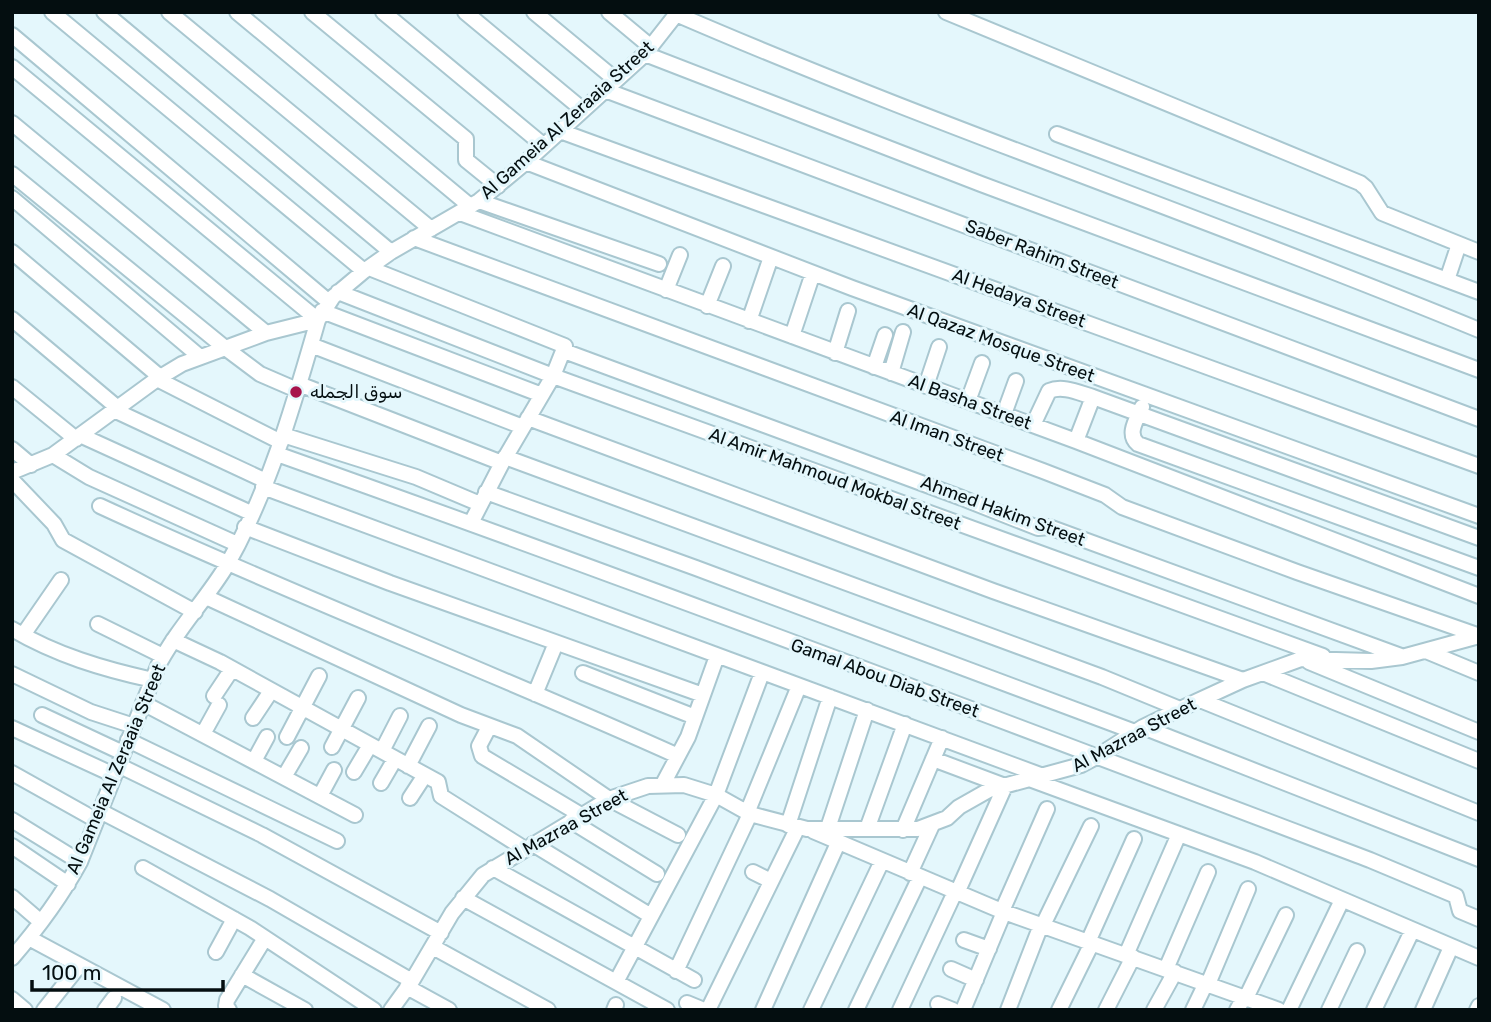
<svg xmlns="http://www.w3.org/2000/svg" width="1491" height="1022" font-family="Rubik,'Noto Sans Arabic',sans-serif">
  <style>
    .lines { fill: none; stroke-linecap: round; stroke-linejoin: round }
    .minor-casing { stroke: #a9c7d0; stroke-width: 18 }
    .minor { stroke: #fff; stroke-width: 14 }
    .poi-dot { fill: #a7134b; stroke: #e4f7fc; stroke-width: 2.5 }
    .labels { text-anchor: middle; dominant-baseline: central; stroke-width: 6; stroke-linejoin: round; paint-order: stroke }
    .street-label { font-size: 18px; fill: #040e10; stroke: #e4f7fc }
    .poi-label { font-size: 18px; fill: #040e10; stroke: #e4f7fc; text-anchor: start }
  </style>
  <rect width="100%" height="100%" fill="#e4f7fc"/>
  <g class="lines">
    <g class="minor-casing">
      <path id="minor" d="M52,12l312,259
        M104,12l287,240
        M169,12l262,217
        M237,12l233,194
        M312,12l154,127v21l32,26
        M383,12l160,133
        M465,12l118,98
        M534,12l82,68
        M609,12l42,35
        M946,12l414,171 6,5 16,25 97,39
        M676,14c264,114 537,206 803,316
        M12,35l317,267
        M645,54l336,130 498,186
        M12,67l306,253
        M605,90l874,329
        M12,123l254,210
        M560,131l919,335
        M1057,134l422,158
        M526,162l326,126 627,228
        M12,174l212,173 36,27 37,16
        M12,198l187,158
        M479,201l180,63
        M460,213l616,228 403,155
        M414,238l629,233 62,24 17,12 175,65 180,63
        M12,252l148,125
        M369,268l196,78 -12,30 -51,87 -31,60
        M1447,280l12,-36
        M666,290l14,-35
        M338,292l215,84 770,280
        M707,306l16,-40
        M322,311l220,84
        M12,319l107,90
        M749,321l22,-64
        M792,336l21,-63
        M311,345l212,82
        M564,351l398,147 76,30 11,-1 352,129
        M835,353l13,-42
        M874,367l11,-32
        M891,373l12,-41
        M157,379l124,63
        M299,384l203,79
        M926,386l13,-39
        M12,387l64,52
        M968,401l14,-38
        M1142,407c-5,12 -16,27 -4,37l341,124
        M116,411l150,70
        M1004,414l12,-33
        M528,418l465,173 250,89
        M1033,425l16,-34c14,-6 30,2 44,6l386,141
        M283,435l133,42 64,27
        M82,436l169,77
        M1076,441l17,-44
        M12,449l19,16
        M277,454c366,130 729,268 1093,406l86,36 4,15 19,8
        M53,455l36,22 148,67
        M505,457l597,220 78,32
        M12,472l41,-17 104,-76 25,-15 84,-31 52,-13
        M12,480l42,44 9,16 132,72
        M263,487l780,289
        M486,492l210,76 439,164
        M100,506c190,88 387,164 578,250
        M245,527l145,56 313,112
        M206,597l255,118 56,21 92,63 69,36
        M98,624l65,32
        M12,629c44,26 91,40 141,51
        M23,635l38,-55
        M173,640l47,22 218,120 3,14 84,53
        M1426,651l53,22
        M1309,662l170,70
        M583,673l112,44
        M1263,673l216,88
        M12,674l79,38 43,14
        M535,694l21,-51
        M214,696l18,-27
        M1200,700l279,113
        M143,703l212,112
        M42,715l81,38
        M253,718l18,-27
        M489,727l-10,19 3,10 99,59
        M1143,727l336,132
        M12,728l102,47
        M203,734l16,-29
        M287,737l32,-61
        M128,740l209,101
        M332,747l26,-49
        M382,751l18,-35
        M933,759l72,27 -48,107
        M254,761l13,-24
        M118,765l144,70 179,98
        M408,766l21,-40
        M354,772l16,-27
        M12,773l84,47
        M284,777l17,-29
        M1032,780l223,82 224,96
        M381,783l14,-24
        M663,784l25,-47 29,-81
        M320,796l14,-26
        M410,798l15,-23
        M100,811l170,88 142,82
        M747,813l52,-127
        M12,820l68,42
        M571,821l86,53
        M788,825l42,-128
        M828,828l39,-118
        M867,829l38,-105
        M903,830l39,-92
        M813,831l191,81 275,98
        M533,844l118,72
        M12,846l56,38
        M143,868l107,60 124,82
        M493,868l201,112
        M753,872l18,9
        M910,873l22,-48
        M12,897l29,25
        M463,898l204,112
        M1002,911l45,-102
        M1043,925l48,-99
        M29,938l134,72
        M964,940l25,9
        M1088,942l46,-103
        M433,947l115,63
        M216,952l18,-33
        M1126,955l53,-121
        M12,958c26,-30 49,-61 68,-96l78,-196c18,-36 48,-66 69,-101 43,-76 67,-162 91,-245l15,-23 31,-26 27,-19 88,-51 47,-39 119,-108 33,-42
        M951,969l25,11
        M1166,969l42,-97
        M676,971l74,-157
        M242,975l63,35
        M616,982l100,-187 46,-122
        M1208,984l40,-95
        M407,987l42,23
        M1246,998l40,-83
        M12,999l13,11
        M687,1003l17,7
        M938,1004l15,6
        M44,1010l35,-44
        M105,1010l9,-12
        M229,1010l-3,-4 1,-6 38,-62
        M391,1010l21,-29 40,-68 31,-38 126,-76 39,-13 36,-1 32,10 34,19 57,15h111l29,-11 12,-11 30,-17 92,-25 17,-9 45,-29 37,-18 63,-29 58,-21 70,2 31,-4 77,-21
        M614,1010l2,-5
        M708,1010l90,-183
        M763,1010l75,-167
        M811,1010l71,-149
        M856,1010l64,-133
        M900,1010l55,-118
        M963,1010l41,-98
        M1008,1010l33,-85
        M1059,1010l33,-67
        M1106,1010l27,-53
        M1154,1010l21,-38
        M1193,1010l13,-27
        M1237,1010l7,-13
        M1289,1010l53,-110
        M1329,1010l28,-59
        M1374,1010l38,-79
        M1423,1010l28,-63
        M1477,1010l2,-4"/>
    </g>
    <use href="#minor" class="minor"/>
  </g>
  <circle class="poi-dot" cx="296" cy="392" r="7"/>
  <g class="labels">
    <g class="street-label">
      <text transform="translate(567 120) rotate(-42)">Al Gameia Al Zeraaia Street</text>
      <text transform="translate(1042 254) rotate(21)">Saber Rahim Street</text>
      <text transform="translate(1019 298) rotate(20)">Al Hedaya Street</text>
      <text transform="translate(1001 343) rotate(20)">Al Qazaz Mosque Street</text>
      <text transform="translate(970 402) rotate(20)">Al Basha Street</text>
      <text transform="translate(947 436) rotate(20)">Al Iman Street</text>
      <text transform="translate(835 479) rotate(20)">Al Amir Mahmoud Mokbal Street</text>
      <text transform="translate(1003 511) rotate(20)">Ahmed Hakim Street</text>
      <text transform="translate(885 678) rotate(20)">Gamal Abou Diab Street</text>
      <text transform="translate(1134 735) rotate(-28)">Al Mazraa Street</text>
      <text transform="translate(116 769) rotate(-67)">Al Gameia Al Zeraaia Street</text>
      <text transform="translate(566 827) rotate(-29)">Al Mazraa Street</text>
    </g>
    <g class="poi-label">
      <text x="310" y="392">سوق الجمله</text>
    </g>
  </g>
  <rect width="1491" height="1022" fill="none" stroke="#040e10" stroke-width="28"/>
  <path d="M32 980v10h191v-10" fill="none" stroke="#040e10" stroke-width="3.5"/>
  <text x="42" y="980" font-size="21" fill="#040e10" stroke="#e4f7fc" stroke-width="5" paint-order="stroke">100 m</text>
</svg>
